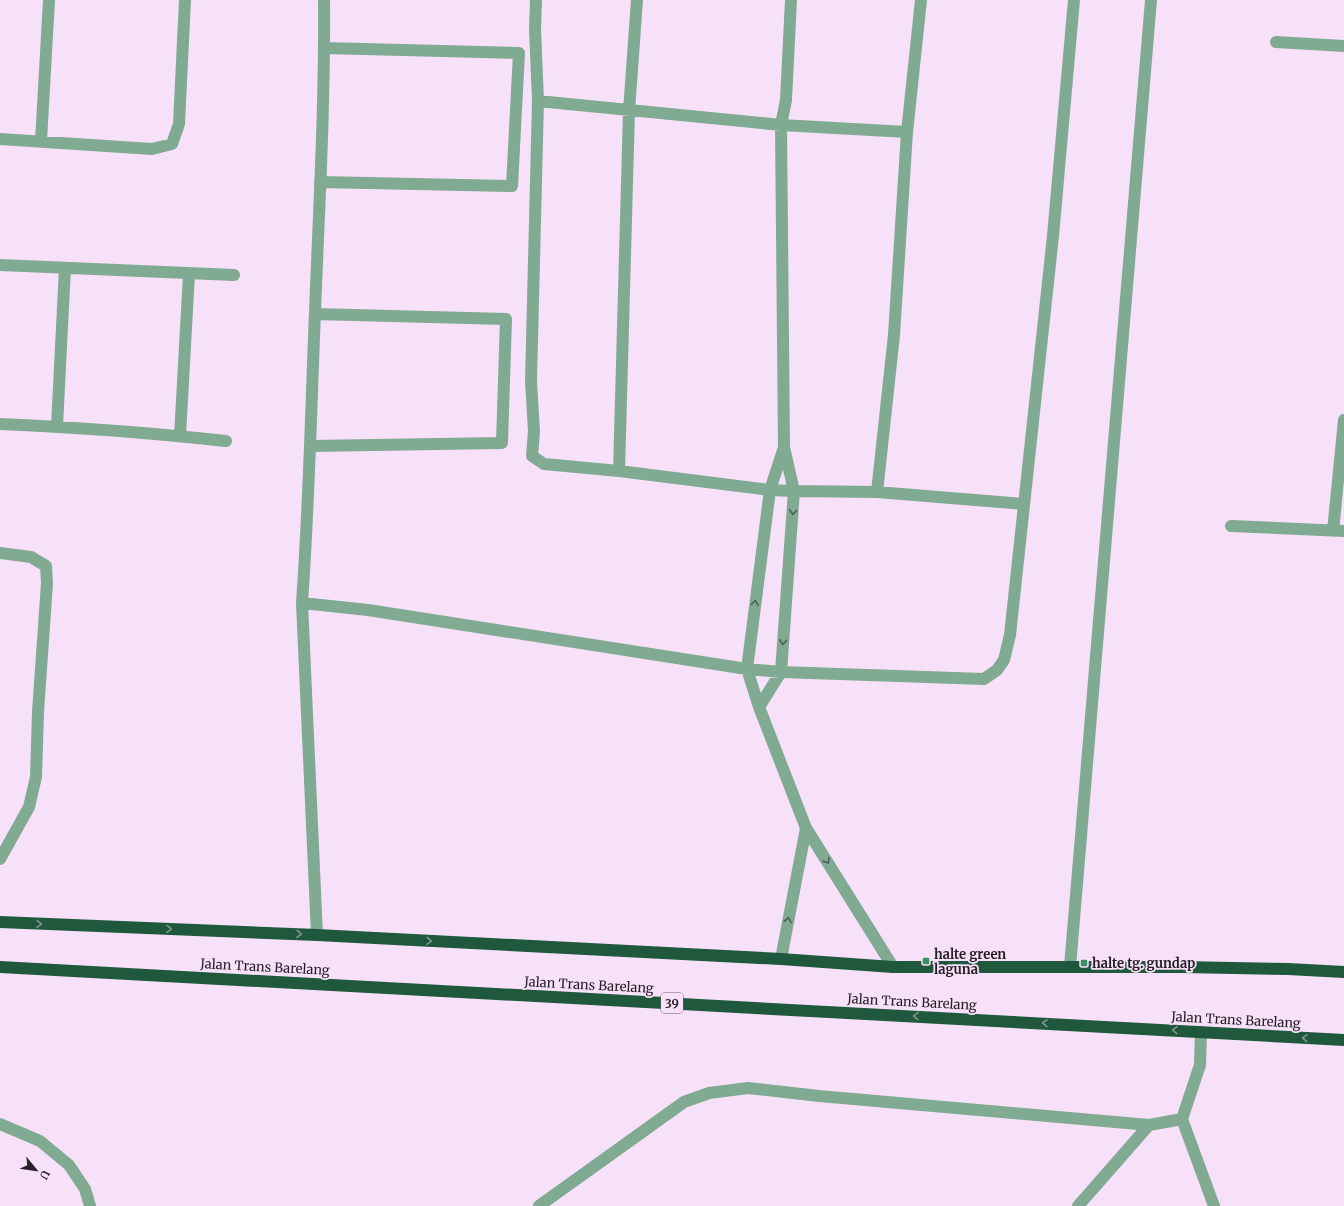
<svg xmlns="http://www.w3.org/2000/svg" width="1344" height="1206" font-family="Merriweather,serif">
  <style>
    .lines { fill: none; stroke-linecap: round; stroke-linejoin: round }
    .minor { stroke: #81aa92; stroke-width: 12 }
    .highway { stroke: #1f583d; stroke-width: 12 }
    .oneway { stroke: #505e58 }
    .oneway2 { stroke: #809691 }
    .poi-dot { fill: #399267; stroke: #f7e1f8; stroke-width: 1.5 }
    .labels { text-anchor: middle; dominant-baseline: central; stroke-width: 3.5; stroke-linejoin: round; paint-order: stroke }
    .shield { fill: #f7e1f8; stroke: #665a66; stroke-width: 1 }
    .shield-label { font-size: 12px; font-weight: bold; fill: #282028 }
    .poi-label { font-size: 13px; font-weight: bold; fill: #282028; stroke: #f7e1f8; text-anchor: start }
    .street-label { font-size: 13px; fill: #282028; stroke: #f7e1f8 }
  </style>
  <rect width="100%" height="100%" fill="#f7e1f8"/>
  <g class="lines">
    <path class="minor" d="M324,0c1,104 -5,208 -9,312 -4,97 -6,194 -13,291l66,7 379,59 34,3 203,7 13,-9 7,-10 6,-25 43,-399 21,-236
      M536,0l-1,29 3,72 -7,280 3,50 -2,25 12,8 75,7 151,19 24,1 83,1 146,12
      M1276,42l68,4
      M538,101l243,24 126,7
      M0,139l152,10 20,-5 7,-20 6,-124
      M41,141l8,-141
      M320,182l192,4 7,-133 -195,-5
      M0,265l234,10
      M0,424c75,3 151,9 226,17
      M57,426l8,-158
      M180,436l9,-162
      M310,446l192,-3 4,-124 -191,-5
      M784,447l-14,43 -23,179 12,38 22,-35 13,-181 -10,-44 -3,-322 5,-25 5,-100
      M619,471l10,-360 8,-111
      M877,492l17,-157 13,-203 14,-132
      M1231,526l113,5
      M1333,531l11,-111
      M0,553l31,4 15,9 1,17 -9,129 -2,65 -7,30 -29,52
      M302,603l15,332
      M759,707l47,121 87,139
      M781,959l25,-131
      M1070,967l81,-967
      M1201,1032l-1,33 -18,54 32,87
      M0,1124l40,17 29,24 16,24 5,17
      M539,1206l145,-104 25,-9 39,-5 71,8 330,29 33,-6
      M1078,1206l71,-81"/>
    <path class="highway" d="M0,922l317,13 464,24 112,8h288l107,2 56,3
      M0,967l1344,73"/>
  </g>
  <defs><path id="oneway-chevron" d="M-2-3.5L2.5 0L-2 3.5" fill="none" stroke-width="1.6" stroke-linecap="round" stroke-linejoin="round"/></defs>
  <g class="oneway">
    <use href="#oneway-chevron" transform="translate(793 512) rotate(94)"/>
    <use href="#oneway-chevron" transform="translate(755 603) rotate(-83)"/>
    <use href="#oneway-chevron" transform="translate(783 642) rotate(94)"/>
    <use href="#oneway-chevron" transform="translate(827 861) rotate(58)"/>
    <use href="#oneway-chevron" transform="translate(788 920) rotate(-79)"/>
  </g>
  <g class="oneway2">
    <use href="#oneway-chevron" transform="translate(39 924) rotate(2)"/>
    <use href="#oneway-chevron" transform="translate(169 929) rotate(2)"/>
    <use href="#oneway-chevron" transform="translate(299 934) rotate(2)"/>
    <use href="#oneway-chevron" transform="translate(429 941) rotate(3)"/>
    <use href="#oneway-chevron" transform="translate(916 1016) rotate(-177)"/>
    <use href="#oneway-chevron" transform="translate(1045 1023) rotate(-177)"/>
    <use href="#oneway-chevron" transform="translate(1175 1030) rotate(-177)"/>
    <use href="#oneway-chevron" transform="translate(1305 1038) rotate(-177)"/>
  </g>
  <g class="poi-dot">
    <rect x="922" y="957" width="8" height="8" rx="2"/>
    <rect x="1080" y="959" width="8" height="8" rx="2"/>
  </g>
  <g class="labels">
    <rect class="shield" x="661" y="993" width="22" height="20" rx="3"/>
    <g class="shield-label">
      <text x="672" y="1003">39</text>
    </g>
    <g class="poi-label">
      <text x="934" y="954">halte green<tspan x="934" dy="15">laguna</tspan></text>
      <text x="1092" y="963">halte tg. gundap</text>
    </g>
    <g class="street-label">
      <text transform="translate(265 967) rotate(3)">Jalan Trans Barelang</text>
      <text transform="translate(589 985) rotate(3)">Jalan Trans Barelang</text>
      <text transform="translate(912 1002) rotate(3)">Jalan Trans Barelang</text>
      <text transform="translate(1236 1020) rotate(3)">Jalan Trans Barelang</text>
    </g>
  </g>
  <g transform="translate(36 1170) rotate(119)" stroke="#f7e1f8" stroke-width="3" paint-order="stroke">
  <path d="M0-3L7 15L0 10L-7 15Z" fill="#282028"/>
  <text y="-6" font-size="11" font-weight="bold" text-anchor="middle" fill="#282028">U</text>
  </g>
</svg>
